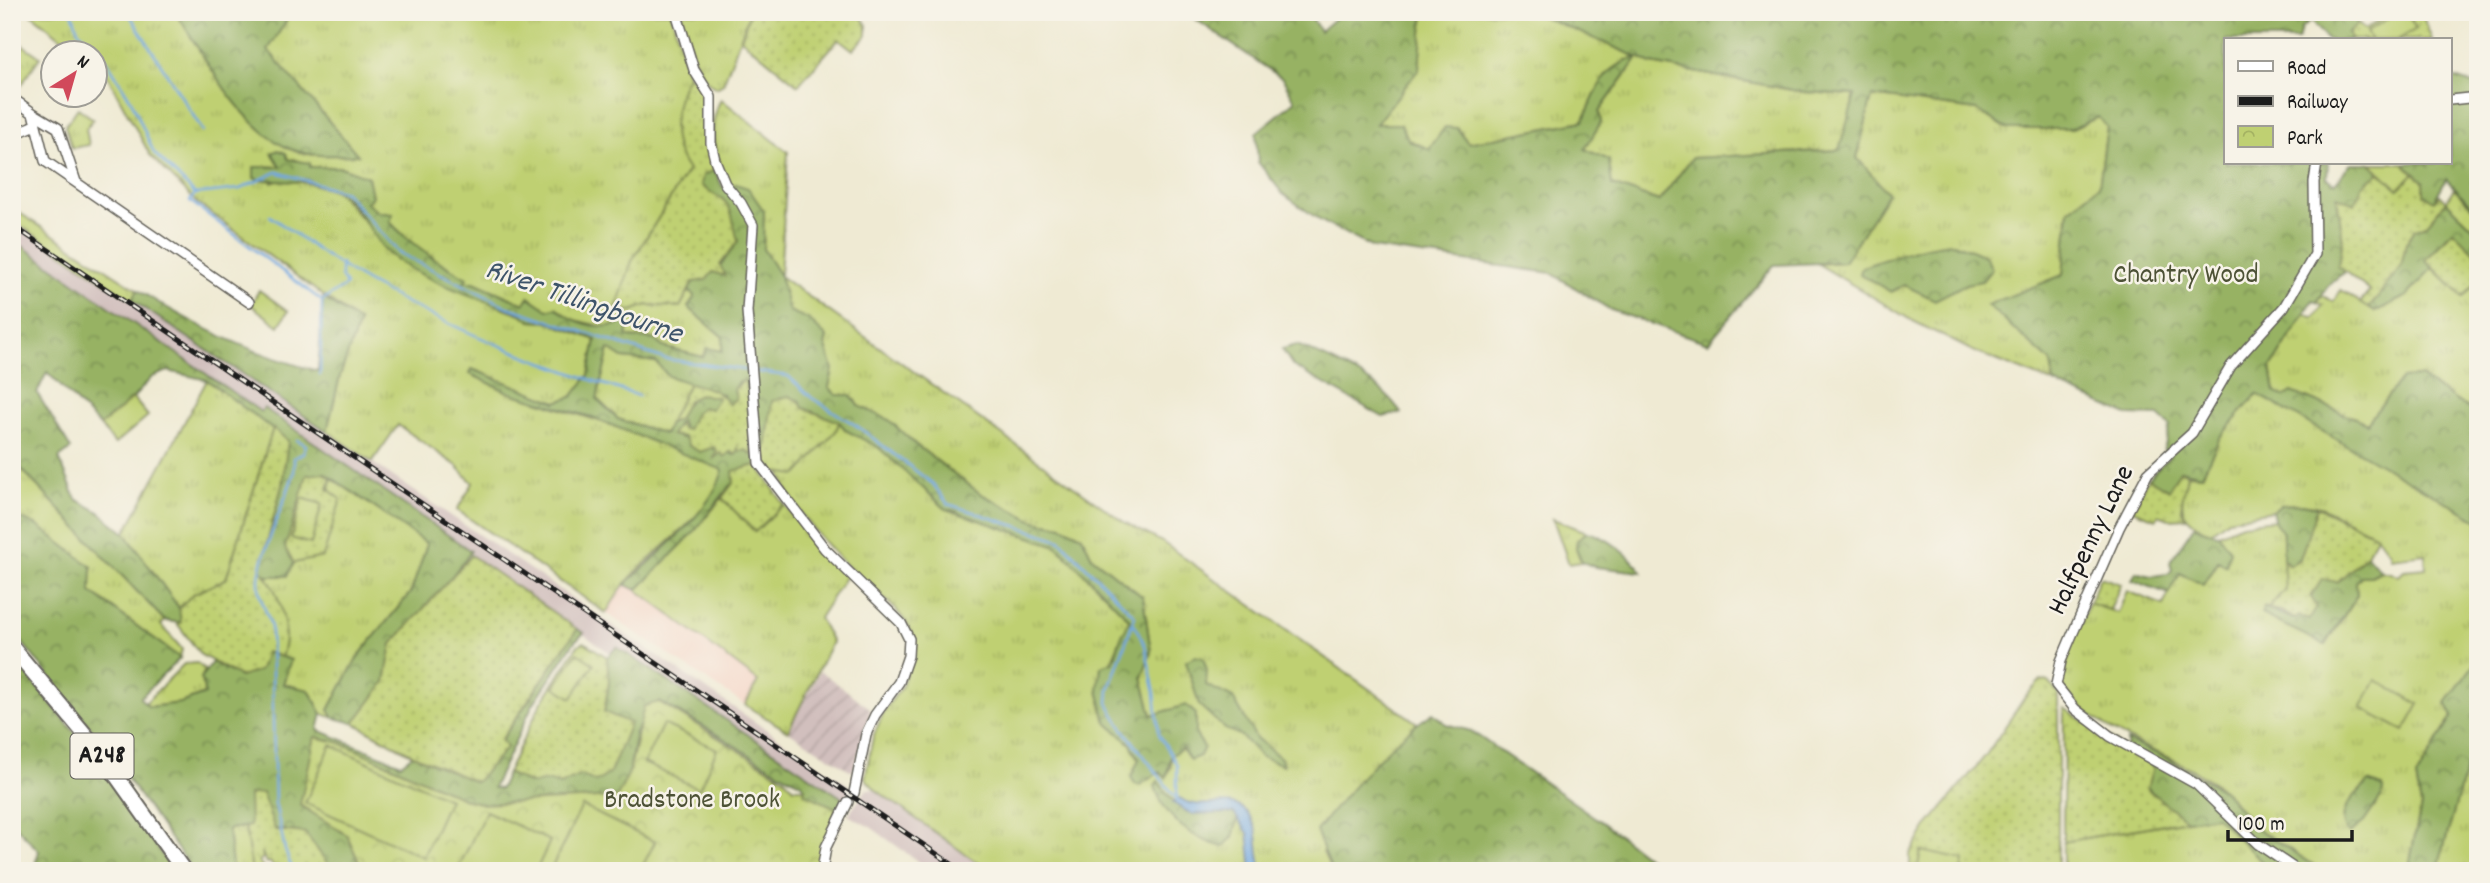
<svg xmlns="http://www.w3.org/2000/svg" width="2490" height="883" font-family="Dekko,sans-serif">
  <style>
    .built { fill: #f5d2c3 }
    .industrial { fill: url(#industrial-furrows) }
    .railway { fill: #d1bfbd }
    .grass { fill: url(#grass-tufts); stroke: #6e7647; stroke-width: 2 }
    .forest { fill: url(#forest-crowns); stroke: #5a6740; stroke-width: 2; fill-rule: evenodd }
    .park { fill: url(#park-crowns); stroke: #6e7647; stroke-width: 2 }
    .garden { fill: url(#garden-dots); stroke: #6e7647; stroke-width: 2 }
    .pitch { fill: #bfd072; stroke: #6e7647; stroke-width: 2 }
    .water { fill: #72a8e0; stroke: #47627e; stroke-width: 2 }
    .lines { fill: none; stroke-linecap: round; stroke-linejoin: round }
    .stream { stroke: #72a8e0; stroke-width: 2.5 }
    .minor-casing { stroke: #66645c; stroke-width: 12 }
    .primary-casing { stroke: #66645c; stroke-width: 18 }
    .minor { stroke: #fff; stroke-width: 9 }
    .primary { stroke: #fff; stroke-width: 14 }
    .rail-casing { stroke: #1c1c1c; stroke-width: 5 }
    .rail { stroke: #f7f3e8; stroke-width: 2.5; stroke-dasharray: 8; stroke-linecap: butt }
    .labels { text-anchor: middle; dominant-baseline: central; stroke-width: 5; stroke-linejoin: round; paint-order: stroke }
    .shield { fill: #f7f3e8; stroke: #5e5c59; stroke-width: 2 }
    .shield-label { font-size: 26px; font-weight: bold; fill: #1c1c1c }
    .park-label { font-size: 28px; fill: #4d5236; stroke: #f7f3e8 }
    .street-label { font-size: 28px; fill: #1c1c1c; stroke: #f7f3e8 }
    .water-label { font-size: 30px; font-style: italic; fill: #3e546a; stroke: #f7f3e8 }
  </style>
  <defs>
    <pattern id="industrial-furrows" width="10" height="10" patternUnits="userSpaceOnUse" patternTransform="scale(1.75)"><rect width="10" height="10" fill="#d1bfbd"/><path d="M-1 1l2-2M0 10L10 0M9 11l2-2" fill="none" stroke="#b3a4a2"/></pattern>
    <pattern id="grass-tufts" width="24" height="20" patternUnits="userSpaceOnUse" patternTransform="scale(1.75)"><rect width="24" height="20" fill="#bfd072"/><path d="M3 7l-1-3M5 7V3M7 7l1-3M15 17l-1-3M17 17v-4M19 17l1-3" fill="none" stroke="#a4b262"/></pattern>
    <pattern id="forest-crowns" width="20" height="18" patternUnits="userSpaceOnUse" patternTransform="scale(1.75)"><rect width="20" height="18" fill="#97b264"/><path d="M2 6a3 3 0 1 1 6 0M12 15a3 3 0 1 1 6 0" fill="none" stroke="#7a9052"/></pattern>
    <pattern id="park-crowns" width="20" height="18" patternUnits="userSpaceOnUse" patternTransform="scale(1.75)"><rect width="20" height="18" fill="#bfd072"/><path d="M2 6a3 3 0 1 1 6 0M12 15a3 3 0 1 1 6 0" fill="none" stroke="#a4b262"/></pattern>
    <pattern id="garden-dots" width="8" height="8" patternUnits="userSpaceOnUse" patternTransform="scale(1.75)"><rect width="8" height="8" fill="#bfd072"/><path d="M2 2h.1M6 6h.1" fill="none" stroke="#a4b262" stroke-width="1.8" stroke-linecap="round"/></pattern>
  </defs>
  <rect width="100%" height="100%" fill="#f7f3e8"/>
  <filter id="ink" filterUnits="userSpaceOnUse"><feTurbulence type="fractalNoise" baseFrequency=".0143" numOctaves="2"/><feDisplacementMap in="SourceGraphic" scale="14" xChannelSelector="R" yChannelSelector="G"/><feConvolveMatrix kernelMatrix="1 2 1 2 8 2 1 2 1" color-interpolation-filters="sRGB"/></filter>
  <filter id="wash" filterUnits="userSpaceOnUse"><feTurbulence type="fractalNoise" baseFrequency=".00686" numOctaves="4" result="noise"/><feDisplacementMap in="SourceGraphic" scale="28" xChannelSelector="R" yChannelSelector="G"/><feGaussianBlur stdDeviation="1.57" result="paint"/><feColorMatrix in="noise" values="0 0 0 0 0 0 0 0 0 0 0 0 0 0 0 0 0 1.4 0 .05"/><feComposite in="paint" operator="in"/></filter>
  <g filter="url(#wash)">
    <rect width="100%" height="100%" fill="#efead3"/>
    <path class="built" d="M625,585l12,5 121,91 -13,24 -139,-92z"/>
    <path class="industrial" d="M820,671l51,38 -18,63 -65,-41z"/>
    <path class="railway" d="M12,208l178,114v17l661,448 -7,12 -227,-152 -7,6 -139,-98v-4l-207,-143 -3,4 -169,-117 -80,-56z
      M867,789l9,1 113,81h-58l-59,-43 -24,-13z"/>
    <path class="grass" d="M29,12h147c28,44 64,113 112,136 21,10 46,7 69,7l-90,-105 25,-38h379l17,63 -15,51 15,44 -56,91v50l15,-6 33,2 9,-16 6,5 -7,11 35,30 -1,15 -19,5 -41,-10 -9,-8 -26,-2 -1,-4 -62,-16 -3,-6 -13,-1 -19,-13 -5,7 -50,-22h-11l3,-4c-26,-15 -55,-33 -76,-56l2,-8 -14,-2 -12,-10 6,-6 -4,-19 -27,-10 -24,3 -23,-11 -13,8 -15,-1 6,17 15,-5 49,12 38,42 11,19 55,32 81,31 10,7 17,1 48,17 -7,36 -17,22 -16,5 -84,-33 83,38 81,26 88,37c-14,49 -69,77 -100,115 -6,8 -12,19 -18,28l-149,-103 16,-27 -16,-17 -59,-41 -26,37 -45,-31 13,-55 19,-54 -163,-120 -46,-47 -42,-78 -13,-12 -1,-13h-15z
      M681,12h69l-27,72 -7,4c-23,-13 -28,-53 -35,-76z
      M1424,12h108l106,44 13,8 152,28 53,3 -17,55 -147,8 -33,43 -48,-16 -27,-36 17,-27 -2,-10 39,-54c-38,9 -40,33 -55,63l-115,22 -11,-15 -28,21 -54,-24 43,-57z
      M23,45l17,12 -23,34 -5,-4v-25z
      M1872,96l104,14 32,19h64l26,-12 9,10 -8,59 -30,24 -6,65 -75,30 63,57 3,21 -81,-32 -62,-31 -93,-56 26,-2 13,-104z
      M721,99l67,53 -8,124 344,246 38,20 255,181 -75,77 -19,52 9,19h-343l-113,-81 -11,-12 8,-41 12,-28 16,-21 15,-45c-10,-30 -33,-45 -56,-65 -25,-22 -75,-76 -80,-108l56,-39 3,-9 8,9 15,5 28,20 56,53 111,37 73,74 -32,70 8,32 25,22 8,16 -3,7 4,18 19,-13 7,5 5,-11v-10l5,-6 28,-3 -8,-12 -2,-13 -21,-11 -21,5 -10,-39 9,-25 -8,-55 -51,-40 -10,-21 -20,-10 -28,-5 -53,-27 -65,-49 -27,-25 -30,-14 -3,-6 -20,-5 -7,-8c7,-34 -8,-62 -40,-76l-9,-35 -18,-27 2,-9c-24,-39 -69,-93 -43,-141z
      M78,108l15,11 -7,10 3,16 -17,3 -7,-22z
      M2454,188l24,25v19l-32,-31z
      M12,208l126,82 -6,10 -120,-80z
      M2433,268l30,29 15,-16v134l-58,-38 -18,1 -35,45 -75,-31 -8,5 -9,-5 -4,-24 34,-55 9,5 9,-13 -6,-3 5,-7 11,7 8,-12 34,22 32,-16z
      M259,290l29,21 -9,15 -28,-21z
      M609,349l14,9 33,4 12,14 21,7 -24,51 -47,-15 -21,-20z
      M207,380l66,48 -47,151 -33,15 -14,14 -54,-75z
      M2257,393l221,127v139l-32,44 7,12 -37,63 5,28 -13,65h-94l1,-5c-19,-13 -41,-24 -59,-38 -13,-10 -20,-27 -32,-37 -53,-44 -115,-44 -162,-105l8,-38 19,-45 29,10 9,-22 36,14 17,-32 24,12 15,-24 6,4 5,-15 -12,-16 24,-10 32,-4 9,13 3,47 -1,9 -17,20 58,36 31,-50 -2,-13 6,-6h10l10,-5 18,4 5,-5 22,-2 -1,-14 -35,4v-5l-14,-18 -55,-28 -19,-3 -21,1 -9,6 -44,8 -17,13c-35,-13 -31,-26 -24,-58l15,1 18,-38z
      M12,459l153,162 -4,4 21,24 -2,9 -89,-66 -53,-66 -26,-11z
      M331,478l97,66 -17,48 -54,66 -28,52 5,8 -12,-4 -13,-24 -26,-6 8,-24 -10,-3c11,-28 -4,-54 -14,-81h19l8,-13 29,-6z
      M722,498l33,33 29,-27 32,44 30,28 -27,42 13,24 -44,89 -43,-26 13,-24 -121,-91 56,-57z
      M1553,519l34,13 -10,8 -1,8 5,14 -12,2z
      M197,663l8,7 -4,8 4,16 -25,9 -32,4 -3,-4 39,-39z
      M2478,743v128h-41l29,-103z
      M2216,815l55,56h-208v-29z
      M245,827l7,44h-16l-4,-5 -4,-37z"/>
    <path class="forest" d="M176,12h116l-24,38 90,105c-23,0 -48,3 -70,-7 -47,-21 -85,-92 -112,-136z
      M1185,12h134l-6,8 7,11 22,-19h82l-5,57 -43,55h25l8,17 20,8 16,-22 12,1 11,15 115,-22c16,-32 15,-51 54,-64l-105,-45h820l6,11 -10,10 4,7h-25l-16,-19 -10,7 -3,12h-72v123h102l-1,15 8,5 16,-20h20l9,9 -18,14 -6,19 -19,-8 6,44 -5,24 7,7 -15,11 -13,19 -4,-2 -42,68 4,24 9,5 8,-5 75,31 35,-45 18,-1 58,38v105l-221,-126 -37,43 -18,38 -22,-5 -11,20 -21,-12 22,-22 -6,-6 6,-24 -11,-10 -32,-1 -73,-32 -3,-21 -64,-57 76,-30 6,-65 30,-24 8,-59 -9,-10 -26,12h-64l-32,-19 -104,-14 -15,62 31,35 -44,69 -70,3 -66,78 -97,-33 -60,-37 -178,-25 -52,-27 -38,-27 -25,-32 -2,-29 39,-32 -12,-22zM1638,57l13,7 152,28 52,3 -16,55 -147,8 -33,43 -47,-16 -3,-25 -24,-11 16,-27 -2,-10z
      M2450,76l22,8 6,-4v133l-32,-34 -12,22 -10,-6v-13l-21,-19h47z
      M278,150l8,3 2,6 22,4v4h31l27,10 4,20 -6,5 12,10 15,2 -3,8c21,23 50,41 77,56l-3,4h10l50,22 5,-7 19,13 8,-3c17,16 44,25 68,15l5,4 -2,11 26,2 10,8 40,10 4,-9 15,3 1,-14 -35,-30 7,-11 -6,-5 4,-9c22,-4 33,-24 45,-41l-16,-43 -11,-3 -11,-10 3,-10 12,-5 8,18 13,-4 12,4 16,23 -1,38 17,27 9,35 19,8 19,18 -2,7 8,25 -4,18 7,8h14l9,11 30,14 27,25 65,49 53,27 28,5 20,10 10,21 51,40 8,55 -9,25 10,38 34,-10 10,9v21l8,12 -4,9 -10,4 -8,-12 -11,8 -5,22 -7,-6 -19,13 -5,-1 -4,-7 8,-18 -8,-15 -25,-22 -8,-32 3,-24 12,-4 8,-25 9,-17 -73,-74 -111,-37 -68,-62 -31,-16 -8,-9 -36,-14 -4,-7 -27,1 -6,47 -4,2 -16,-67 -7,-2 -5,7 3,9 -9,7 -6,-11 -54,-18 -12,-14 -33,-4 -14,-9 -12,50 21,20 47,15 4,-11 9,-4c6,-17 21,-34 40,-21l-2,7 -29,25h-4l-1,-6 -4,-1 -6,12 42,12 10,6 6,-1 3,3 6,-9 13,8 1,-5 4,16 -28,22 -36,46 -56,57 -12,-5c31,-30 87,-73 98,-115l-132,-53 -81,-24 -40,-19 2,-5 84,33 16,-5 17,-22 7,-35 -48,-18 -17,-1 -10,-7c-35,-13 -112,-38 -136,-64 -16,-18 -26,-46 -48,-58 -26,-15 -56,-7 -83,-14v-11h27l-9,-14z
      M2446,201l32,31v24l-26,-25 -26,29 7,8 -26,28 -32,16 -6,-4 32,-42 5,-23 9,-14 11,-4z
      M12,239l249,173 3,-4 207,143 -35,46 -44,47 -7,38 -31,41 -20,-5 -5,-8 28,-52 54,-66 16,-48 -102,-71 -40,74 9,16 -7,13h-20l-7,-6 22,-85 6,-44 -81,-61 -39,-9 -16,6 -19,21 -33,28 -53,-54 -10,21 34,56 -12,9 17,41 22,12 27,22 54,75 3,15 -17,-2 -153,-162v-168l4,-6 -4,-3z
      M1954,243l31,13 7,13 -10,12 -16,3 -31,16 -31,-15 -13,7 -31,-18 2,-7c31,-10 60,-22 92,-24z
      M138,290c57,36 115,65 180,81l5,-73 36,24 -19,54 -13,55 -195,-131z
      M1297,345c35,16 83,34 104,68l-18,4 -90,-51 -11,-17z
      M2302,504l15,3v6l-17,46 -10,6 -7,-6v-26l-8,-11 -3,-11 8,-6z
      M12,515l26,11 54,41 -1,25 89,66 -40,40 9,9 31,-4 25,-9 -4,-16 11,-16 28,15 26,-25 25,8 -8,24 26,6 13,24 -4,16 83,34 12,-9 63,26 31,-34 -6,-6 76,-112 7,4 -9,8 -43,65 -39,82 7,1 7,-16 24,11 17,-3 12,4 21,-10 29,-2 6,-21 -12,-39 5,-31 -4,-23 12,-12 227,152 -6,10 -35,-16 2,-5 -3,-4c-50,-24 -93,-58 -143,-82l-23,29 -7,42 -11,24 -134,7 -17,-4 -126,-57 -26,-6 -14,68 46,30 16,36h-30l-28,-38 -55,-7 -22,3 4,37 4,5h-43l-98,-138 -83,-103z
      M2194,526l24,8 12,16 -4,15 -8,-4 -14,24 -24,-12 -11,21 -37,-14 4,-8 15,4 17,-2 4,-4 -2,-8z
      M1587,532c19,3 45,25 55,40l-47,-5 -13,-5 -6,-14 1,-8z
      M2367,555l14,16 -10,5h-10l-5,6 1,13 -32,50 -64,-31 3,-7 30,12 28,-41 15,4z
      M1195,656l8,2 4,12 -1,15 27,13 23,40 25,20 2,7 -22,-8 -21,-22 -15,-6 -26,-24 -13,-44z
      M12,657l89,107 72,107h-140l6,-20 -27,-29z
      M2478,659v84l-12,25 -29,103h-29l13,-65 -5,-28 37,-62 -7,-13z
      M1433,713l13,11 25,7 132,92 56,43 -1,5h-326l-16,-40c32,-39 74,-91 117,-118z
      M2127,741l36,15 61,35 31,36 60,39 -1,5h-43l-55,-55 -30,4c-25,-19 -61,-44 -59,-79z
      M1158,781c34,50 32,21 76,32l4,5 -5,19 -10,10c-31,-8 -59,-29 -68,-61z
      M2369,782l13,5 2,6 -20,29 -15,12c-16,-19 5,-39 20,-52z"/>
    <path class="park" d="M659,702l125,76 10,10h11l-1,5 34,16 -24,62h-451l-16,-36 -47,-30 15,-68 26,6 126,57 16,4 134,-7 12,-24 15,-67z"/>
    <path class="garden" d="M750,12h108l9,13v10l-14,15 -14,-11 -41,46 -57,-46z
      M2392,12h29l11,28h-80l-4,-6 10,-11 6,7z
      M688,75c27,16 24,67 27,95l-12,5 -2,10c7,7 11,8 19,13 13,6 14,31 18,43l-18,24 5,11 -12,-4 -7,8 -13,2 -13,25 -33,-2 -15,6 -16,-2 16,-48 56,-91c-21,-28 -16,-64 0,-95z
      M2371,163h32l21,19v13l10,6 6,-6 6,6 -20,24 -11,4 -9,14 -5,23 -32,42 -9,-5 10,-12 -32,-25 5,-25 -6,-45 18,8 7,-18 18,-14z
      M2453,231l25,25v25l-15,16 -37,-37z
      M745,379l1,10 3,1 3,65 -6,-5 -7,2 -1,-4 -2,7 -6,-3 -6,5 -3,-4 -7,5 3,-7 -3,-4 -14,5 -11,-6 -5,-9 -13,-2 10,-14v7l6,2 8,-17 7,-6 9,2 7,-11 -17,-4 -14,7 -9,19 -9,3 20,-40c17,5 30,5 40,22l7,-7 -2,-9z
      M789,396l10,5 4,7 36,14 -3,9 -39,44 -29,-4 -6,-20 4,-2 6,-48z
      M273,428l15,13 -6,44 -22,85c20,18 31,62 21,87l-15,-5 -6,18 -19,7 -40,-22 -25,-33 5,1 -2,-15 14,-14 33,-15z
      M757,465l27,39 -29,28 -33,-34 12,-16 -1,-11z
      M2180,470l7,4 -6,34 5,10 -17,1 -11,-4 -2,4 -24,-9 16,-32 21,12z
      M324,473l7,5 -3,11 13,10 -18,58 -29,6 -9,-15 22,-73z
      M2317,507l59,28 -9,20 -30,27 -15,-3 -11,18 6,10 -7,12 -11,-3 -4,3 -14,-8 -13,-2 17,-20 -2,-30 7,6 10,-6z
      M471,555l106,74 -76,111 6,7 -31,35 -63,-27 -59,-32 31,-41 7,-38z
      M2100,577l21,7 -11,26 -21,-7z
      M584,642l23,15 2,25 -5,30 26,11 -20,50 -14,9 -15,-7 -21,10 -12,-4 -17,3 -24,-11 33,-68 38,-60z
      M2041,680l8,2 9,11v178h-148v-17l19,-30 57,-69 39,-58z
      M2064,708l89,59 -6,22 39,31 -123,22z
      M262,793l13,37 30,3 28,38h-61l2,-3 -4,-6 -4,1 -4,-11 1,6 -4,3 4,6 -2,4h-9l-7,-44 5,-1 -1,-31z"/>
    <path class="pitch" d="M2399,12h7l10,17 -19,11h-26l-5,-8z
      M2371,163h32l11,10 -16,16z
      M133,398l15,18 -33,28 -15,-18z
      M302,498l20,6 -11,40 -20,-6z
      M577,653l17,11 -22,34 -17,-11z
      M2376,680l43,24 -15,27 -43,-23z
      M663,724l54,25 -18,40 -55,-26z
      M331,745l118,54 -26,58 -118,-54z
      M582,806l73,36 -15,29h-90z
      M486,811l64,30 -14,30h-79z
      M1921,851l43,9 -2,11h-45z"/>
    <path class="water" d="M1180,798c22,18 56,-12 73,24 8,15 3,33 10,49h-11l-4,-38 -14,-20 -42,1 -19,-11z"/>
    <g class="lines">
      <path class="stream" d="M72,12l6,18 29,31 25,41 22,51 41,41
        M128,12l75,119
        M195,194l45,-5 37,-17 68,20 54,61 109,54 157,52 123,17 24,22 45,28 76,58 15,20 112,36 75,76 -26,73 -1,14 13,23 58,76
        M195,194l-5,7 132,100 -2,74
        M270,216c36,26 73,54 112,74 82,45 169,77 257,106
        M322,301l24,-16 -5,-9v-13
        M1133,622l12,23 10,48 4,41 18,31v36
        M293,871l-8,-21 -10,-47 -4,-176c-4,-18 -13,-26 -12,-48 1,-22 27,-81 35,-106v-15l9,-5 3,-8 -9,-5"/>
    </g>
  </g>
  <g filter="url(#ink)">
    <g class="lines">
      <g class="minor-casing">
        <path id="minor" d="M676,12l18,58 17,27v46l4,17 10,24 16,19 12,22 -6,86 12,152 66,86 76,74 8,16 -1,17 -9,26 -24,33 -9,19 -12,59
          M12,98l21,15
          M2450,100l28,-3
          M12,135l24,-10
          M76,182l-18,-54 -25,-15 12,48 204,141
          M822,871l4,-24 22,-45
          M2298,871l-40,-27 -62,-60 -86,-48 -35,-27 -19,-24 5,-24 11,-26 47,-107 29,-55 44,-40 39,-67 53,-59 31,-53 -1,-72 3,-19"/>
      </g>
      <g class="primary-casing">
        <path id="primary" d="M12,647l86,103 86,121"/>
      </g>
      <use href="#minor" class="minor"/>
      <use href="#primary" class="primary"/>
      <g class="rail-casing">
        <path id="rail" d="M12,225l950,646"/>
      </g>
      <use href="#rail" class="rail"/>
    </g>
  </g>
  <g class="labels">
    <rect class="shield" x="70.5" y="733.5" width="63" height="45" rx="5"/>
    <g class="shield-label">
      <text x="102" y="756">A248</text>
    </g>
    <g class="park-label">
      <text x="2186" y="277">Chantry Wood</text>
      <text x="692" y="802">Bradstone Brook</text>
    </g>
    <g class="street-label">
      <text transform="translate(2093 541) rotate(-64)">Halfpenny Lane</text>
    </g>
    <g class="water-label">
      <text transform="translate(583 304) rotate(19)">River Tillingbourne</text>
    </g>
  </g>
  <rect width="2490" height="883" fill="none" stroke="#f7f3e8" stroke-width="42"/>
  <rect x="2224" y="38" width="228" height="126" fill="#f7f3e8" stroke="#9f9d96" stroke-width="2"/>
  <rect x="2238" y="61" width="35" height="10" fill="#ffffff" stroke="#9f9d96" stroke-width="2"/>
  <text x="2287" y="74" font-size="21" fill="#1c1c1c">Road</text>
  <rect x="2238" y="96" width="35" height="10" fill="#1c1c1c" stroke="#9f9d96" stroke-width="2"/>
  <text x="2287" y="108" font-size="21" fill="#1c1c1c">Railway</text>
  <rect x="2238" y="126" width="35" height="21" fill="url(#park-crowns)" stroke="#9f9d96" stroke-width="2"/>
  <text x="2287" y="144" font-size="21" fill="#1c1c1c">Park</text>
  <g transform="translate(74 74) rotate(37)"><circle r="33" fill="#f7f3e8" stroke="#9f9d96" stroke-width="2"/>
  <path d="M0-5L12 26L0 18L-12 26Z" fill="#d1495b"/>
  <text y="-10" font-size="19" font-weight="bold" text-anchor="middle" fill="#1c1c1c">N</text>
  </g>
  <path d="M2228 830v10h124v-10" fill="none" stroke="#1c1c1c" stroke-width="3.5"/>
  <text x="2238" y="830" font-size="21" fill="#1c1c1c" stroke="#f7f3e8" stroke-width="5" paint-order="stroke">100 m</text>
</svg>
